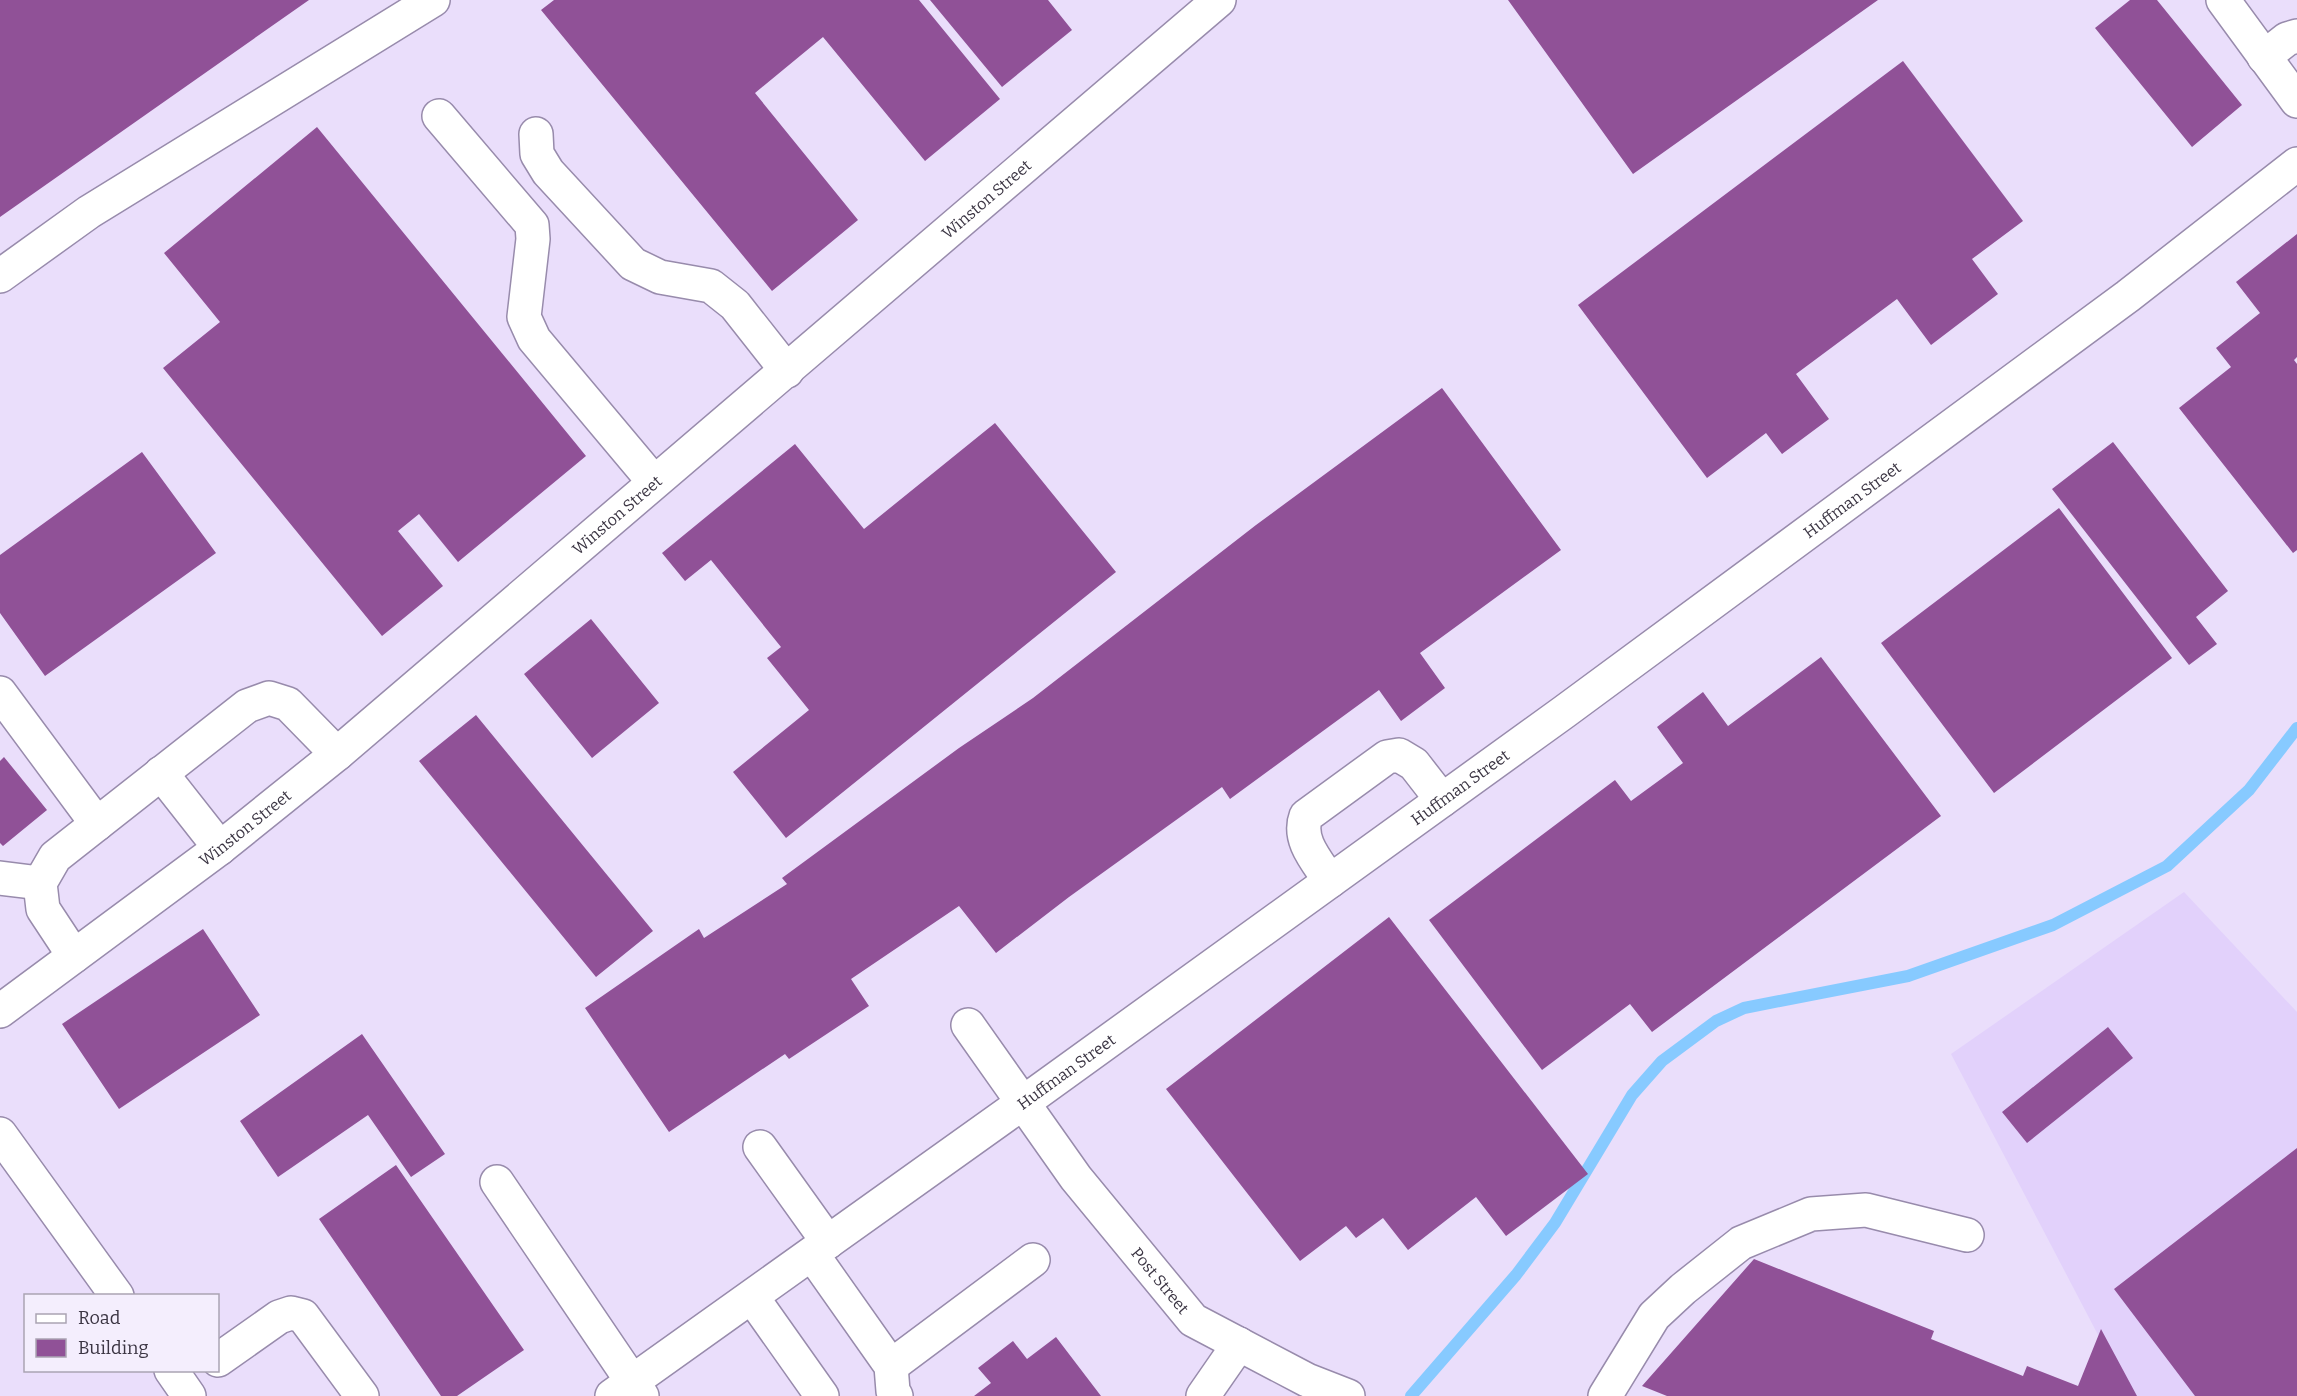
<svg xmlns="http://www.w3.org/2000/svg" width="2297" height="1396" font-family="Bitter,serif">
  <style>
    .built { fill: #e2d1fb }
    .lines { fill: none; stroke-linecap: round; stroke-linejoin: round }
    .stream { stroke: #87caff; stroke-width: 12 }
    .building { fill: #905197 }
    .minor-casing { stroke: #988bac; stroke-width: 36 }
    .major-casing { stroke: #988bac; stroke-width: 36 }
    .minor { stroke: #fff; stroke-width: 33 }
    .major { stroke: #fff; stroke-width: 33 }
    .labels { text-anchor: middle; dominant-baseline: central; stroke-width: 6; stroke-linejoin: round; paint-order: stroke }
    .street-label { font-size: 16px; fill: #3b3543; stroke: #f4eefd }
  </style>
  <rect width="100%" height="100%" fill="#eadefb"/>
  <path class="built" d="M2184,892l113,120v384h-167l-179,-342z"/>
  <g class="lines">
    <path class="stream" d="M1411,1396l105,-121 39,-52 77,-128 30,-34 54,-40 28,-13 164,-32 145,-51 114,-59 82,-76 48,-62"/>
  </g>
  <path class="building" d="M0,0h309l-309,217z
    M554,0h365l81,99 -75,62 -102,-124 -68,56 103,127 -86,71 -231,-281z
    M930,0h118l24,30 -70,57z
    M1508,0h370l-245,174z
    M2130,0h27l85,105 -50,42 -97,-119z
    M1903,61l120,160 -51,38 26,35 -67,51 -34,-46 -101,75 33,45 -47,35 -16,-21 -59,45 -129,-173z
    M317,127l269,329 -128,106 -39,-48 -21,17 45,55 -61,50 -219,-268 57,-46 -56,-69z
    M2297,234v123l-3,3 3,4v186l-4,3 -114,-145 52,-41 -15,-19 44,-35 -24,-31z
    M1442,388l119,162 -141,103 25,35 -44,33 -22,-31 -149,109 -8,-12 -153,110 -73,56 -37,-47 -108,73 18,27 -80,53 -4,-5 -116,78 -84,-124 114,-79 5,9 83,-54 -5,-6 177,-130 74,-50 223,-173z
    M995,423l121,149 -330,266 -53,-66 76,-62 -42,-52 14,-11 -70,-87 -26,21 -23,-28 133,-109 69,85z
    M2113,442l115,149 -32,26 21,27 -28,21 -137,-176z
    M142,452l74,101 -171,123 -45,-63v-58z
    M2059,508l113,150 -178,135 -113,-150z
    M591,619l68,84 -67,55 -68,-84z
    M1821,657l120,159 -289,216 -22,-28 -88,66 -113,-150 186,-140 16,21 52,-38 -26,-36 46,-35 25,34z
    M476,715l177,216 -57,46 -177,-216z
    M4,757l43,53 -44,36 -3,-3v-82z
    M1389,917l199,257 -82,62 -30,-39 -68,53 -25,-32 -27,20 -10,-12 -46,35 -134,-172z
    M203,929l57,86 -141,94 -57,-85z
    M2108,1027l25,31 -106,85 -25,-31z
    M362,1034l83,120 -34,23 -43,-62 -90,62 -38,-56z
    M2297,1148v248h-102l-81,-107z
    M396,1165l128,185 -67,46h-16l-122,-177z
    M1754,1259l180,72 -3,8 92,37 4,-10 51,20 23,-57 36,67h-470l-25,-10z
    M1056,1337l45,59h-127l17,-13 -13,-15 35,-27 14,18z"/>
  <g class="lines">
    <g class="minor-casing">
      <g id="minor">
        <path d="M2223,0l74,101"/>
        <path d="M2264,57l23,-18 10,-3"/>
        <path d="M439,116l93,109 1,14 -9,78 10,22 120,143"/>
        <path d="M536,134l1,20 11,18 85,92 27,13 51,9 24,19 52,66"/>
        <path d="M0,276l89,-64 344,-212"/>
        <path d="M0,693l97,131"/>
        <path d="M161,773l59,75"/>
        <path d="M0,878l40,5"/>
        <path d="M1330,881c-13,-20 -33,-41 -24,-65l81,-59 12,-2 15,9 28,36"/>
        <path d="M74,956l-31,-47 -3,-26 15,-26 192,-151 22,-8 19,6 49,50"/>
        <path id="s1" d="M0,1011l220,-163 117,-94 882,-754"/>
        <path id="s2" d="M968,1025l108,153 117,142 114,60 41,16"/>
        <path d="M760,1147l68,95"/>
        <path d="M497,1182l145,214"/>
        <path d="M812,1254l79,112 2,25 3,5"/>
        <path d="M752,1297l70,99"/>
        <path d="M218,1360l61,-43 12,-4 12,3 59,80"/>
        <path d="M891,1366l142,-106"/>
        <path id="s3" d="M612,1396l412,-294 540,-390 564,-416 169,-132"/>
        <path d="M1203,1396l36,-52"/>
        <path d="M1605,1396l49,-80 29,-27 58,-46 70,-29 55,-4 101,25"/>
      </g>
    </g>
    <g class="major-casing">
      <path id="major" d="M0,1134l117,162
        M171,1370l18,26"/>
    </g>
    <use href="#minor" class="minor"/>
    <use href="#major" class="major"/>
  </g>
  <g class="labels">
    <g class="street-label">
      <text stroke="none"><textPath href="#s1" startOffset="1278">Winston Street</textPath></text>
      <text stroke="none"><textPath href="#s3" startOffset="1530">Huffman Street</textPath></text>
      <text stroke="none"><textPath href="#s1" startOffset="792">Winston Street</textPath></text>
      <text stroke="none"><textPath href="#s3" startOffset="1044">Huffman Street</textPath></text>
      <text stroke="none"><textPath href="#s1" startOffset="306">Winston Street</textPath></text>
      <text stroke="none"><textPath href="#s3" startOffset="558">Huffman Street</textPath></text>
      <text stroke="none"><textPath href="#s2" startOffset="320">Post Street</textPath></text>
    </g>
  </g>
  <rect x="24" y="1294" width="195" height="78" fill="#f4eefd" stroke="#aaa4b3" stroke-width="1.5"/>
  <rect x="36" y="1314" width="30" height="9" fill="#ffffff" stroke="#aaa4b3" stroke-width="1.5"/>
  <text x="78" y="1324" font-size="18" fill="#3b3543">Road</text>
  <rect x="36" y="1339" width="30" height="18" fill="#905197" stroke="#aaa4b3" stroke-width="1.5"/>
  <text x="78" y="1354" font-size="18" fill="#3b3543">Building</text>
</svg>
